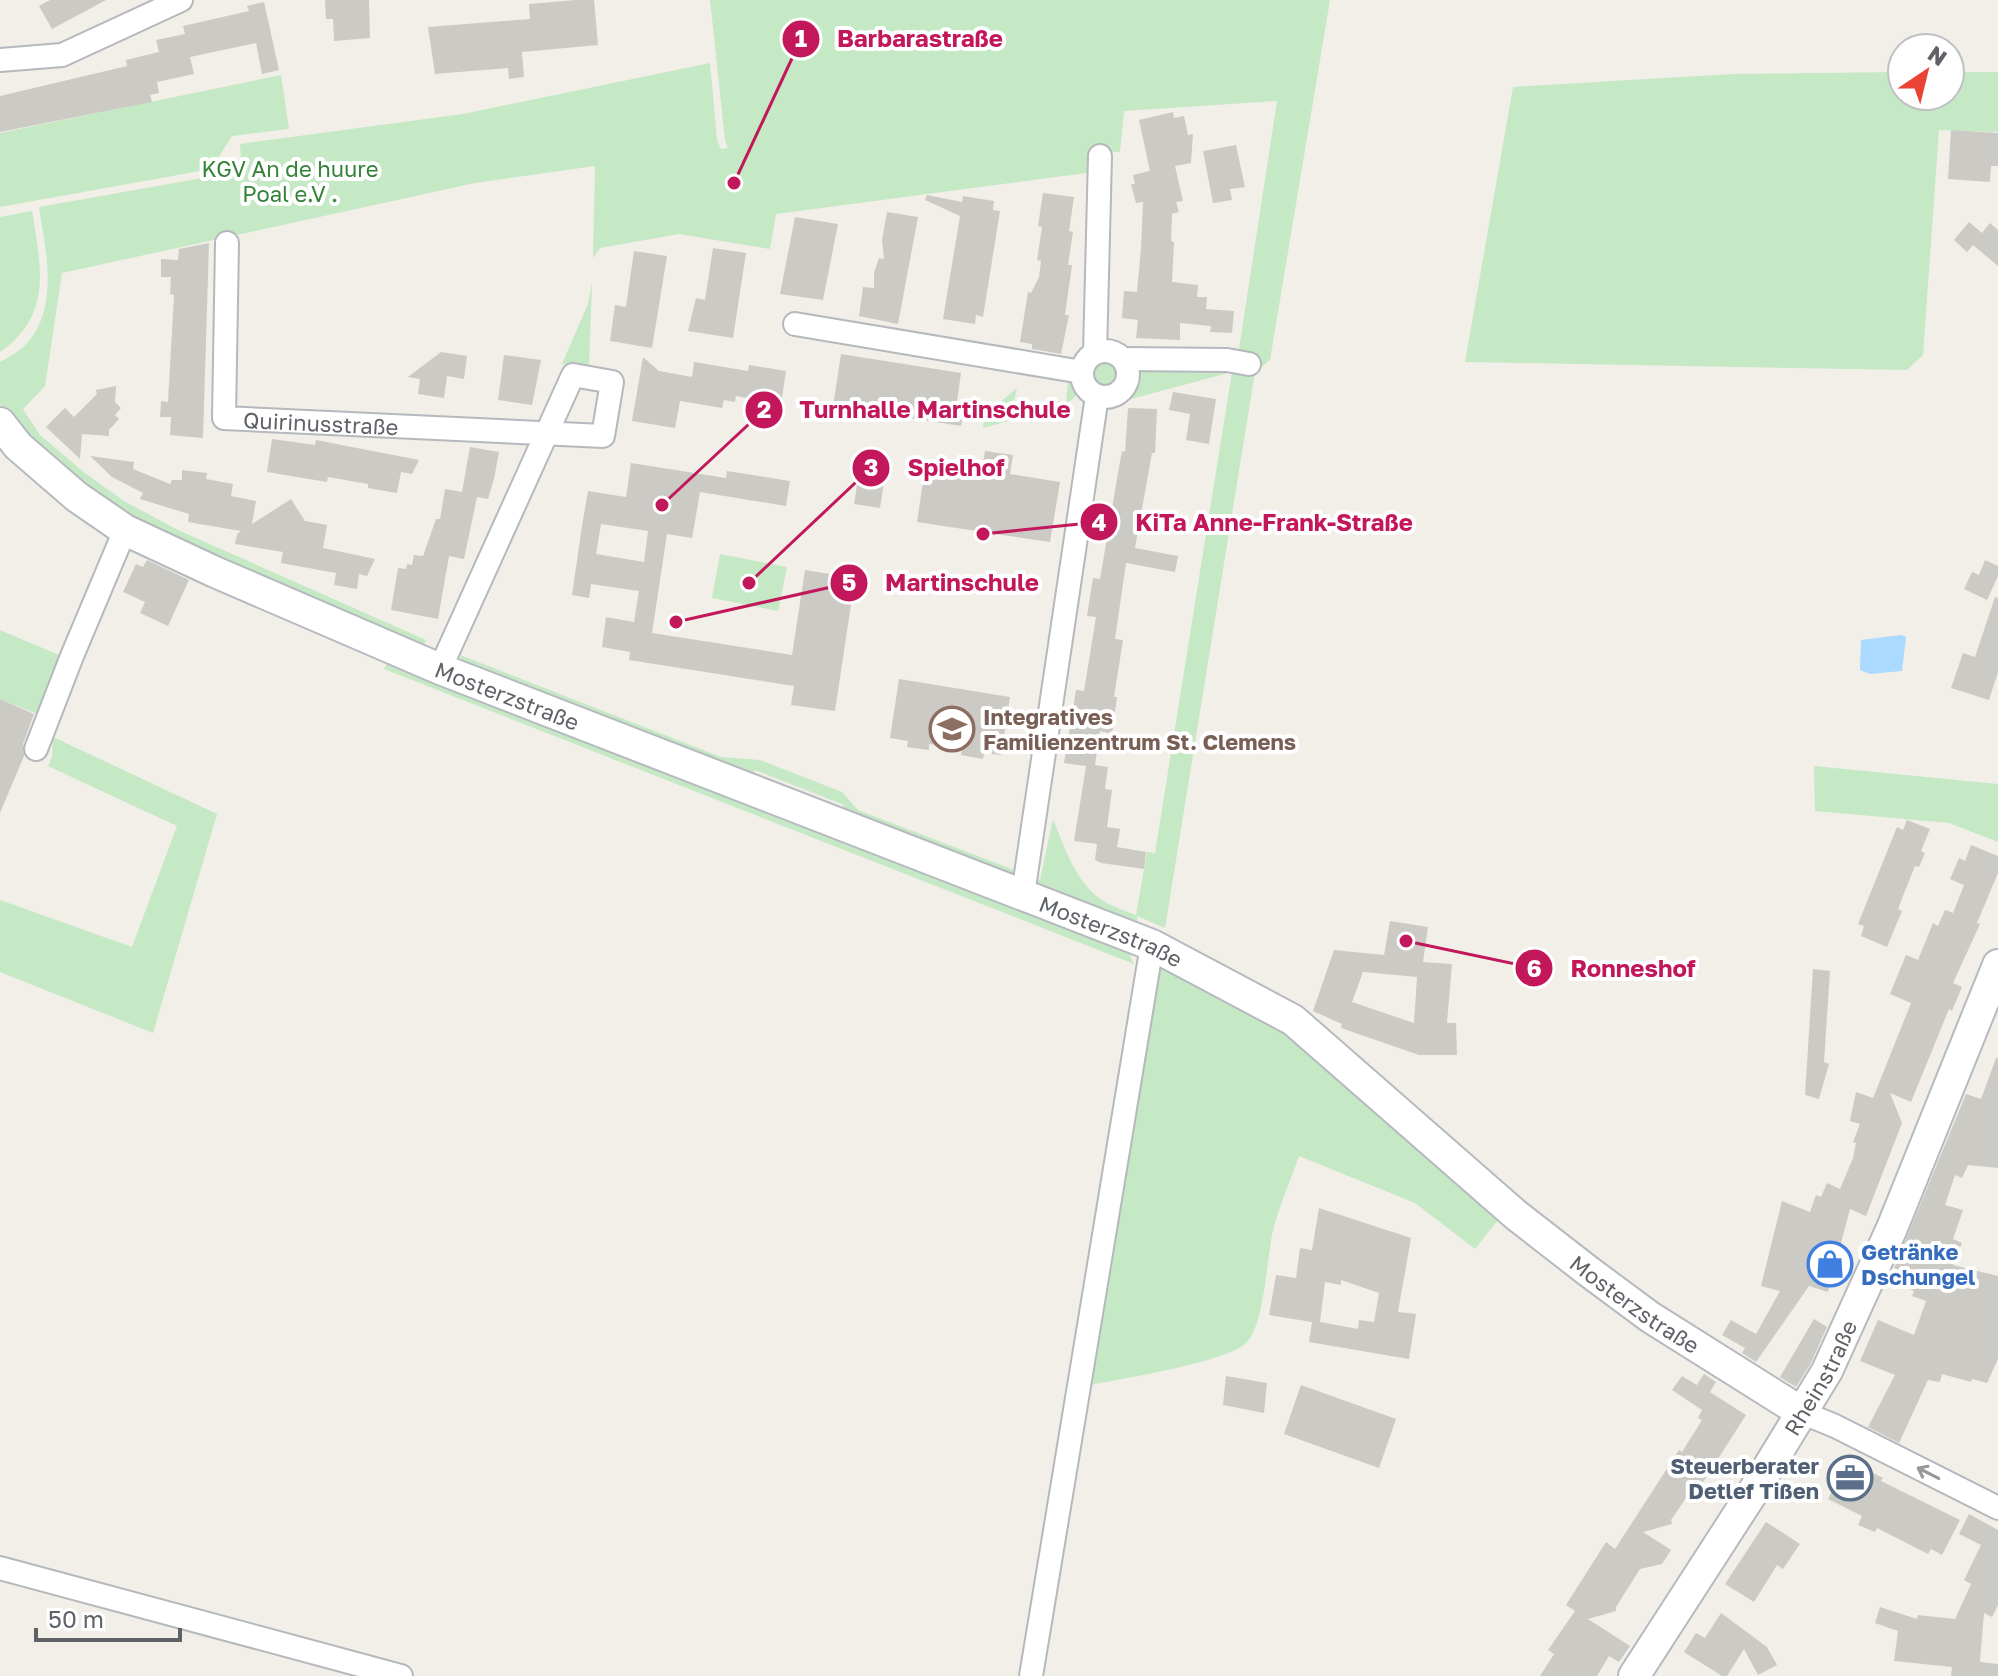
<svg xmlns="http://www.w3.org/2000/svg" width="1998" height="1676" font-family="'Golos Text',sans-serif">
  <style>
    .green { fill: #c5e8c5 }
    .water { fill: #aadaff }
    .building { fill: #cccac5; fill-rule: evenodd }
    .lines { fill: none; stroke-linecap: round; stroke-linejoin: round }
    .street-casing { stroke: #b5b8bc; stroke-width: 26 }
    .secondary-casing { stroke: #b6babf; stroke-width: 34 }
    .street { stroke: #fff; stroke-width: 22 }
    .secondary { stroke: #fff; stroke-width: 30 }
    .oneway { stroke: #979a9d }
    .labels { text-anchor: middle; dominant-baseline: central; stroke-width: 8; stroke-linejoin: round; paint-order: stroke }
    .park-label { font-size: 22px; fill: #348238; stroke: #fff }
    .street-label { font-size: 22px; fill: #5f6368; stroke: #fff }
    .education-label { font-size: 22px; font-weight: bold; fill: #785e54; stroke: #fff; text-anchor: start }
    .shop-label { font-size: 22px; font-weight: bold; fill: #366cbe; stroke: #fff; text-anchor: start }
    .service-label { font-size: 22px; font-weight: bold; fill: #4e5e75; stroke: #fff; text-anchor: end }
    .leader { fill: none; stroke: #c2185b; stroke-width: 3 }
    .callout-dot { fill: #c2185b; stroke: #fff; stroke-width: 3 }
    .mark-label { font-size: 24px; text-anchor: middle; font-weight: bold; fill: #fff }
    .callout-label { font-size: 24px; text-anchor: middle; font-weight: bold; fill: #c2185b; stroke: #fff; stroke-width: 8; stroke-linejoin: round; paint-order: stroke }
  </style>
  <rect width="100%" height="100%" fill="#f1efe8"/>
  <path class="green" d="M710,0h620l-60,360 -15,12 -90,556 -28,-12 1,12 -298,-111 4,-12 -89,-35 -6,12 -285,-114 -4,-13 261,102 39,3 82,32 16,18 182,70 13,-61c12,30 24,68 54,84 9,5 20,9 29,12l11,-63 8,1 77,-481 -116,31 17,-20 1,-12 5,-8 14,4 48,5 2,-4 35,-12 39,-255 -153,10 -4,41 -25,-1 -1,21 -318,42 -6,35 -91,-15 -79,14 -7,10 2,-92 -120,17 -413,90 -17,113 -22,23 17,26 45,38 39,28 54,29 248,110 -5,12 -237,-106 -81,-44 -71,-59 -32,-38v-43c7,-4 15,-8 21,-13 40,-35 25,-97 18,-142l203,-36 -2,-27 223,-30 247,-51 7,77 4,9 7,-1 -3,-8z
    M1902,72v24h48v-24h48v60l-59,-2 -16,225 -16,15 -442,-8 48,-275 219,-13z
    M281,75l8,54 -57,7 -21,33 -211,38v-74z
    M32,211c9,56 21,104 -32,141v-135z
    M592,281l-3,87 -27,-4 26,-60z
    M1091 374a14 14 0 1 1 28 0a14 14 0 1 1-28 0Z
    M1069,373l12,12c-5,18 -19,21 -35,25l2,-10 18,2z
    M1017,388l-3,14 16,3 -7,12 -40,11 2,-13z
    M720,554l67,13 -9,44 -66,-13z
    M0,630l66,28 -24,58 -42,-17z
    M388,661l18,11 257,94 462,179 9,19 -750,-295z
    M53,737l164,77 -64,219 -153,-61v-72l132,47 45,-121 -129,-60 4,-9z
    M1814,766l184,18v58l-49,-19 -134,-12z
    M1161,961l50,24 93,59 197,172 -26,33 -60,-46 -116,-47c-8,23 -18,46 -25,70 -7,26 -9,102 -29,118 -24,19 -120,34 -154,41z"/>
  <path class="water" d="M1901,635l5,2 -4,34 -32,3 -10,-4 1,-30z"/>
  <path class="building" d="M50,0h56l-54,29 -13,-23z
    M325,0h44l1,38 -36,3 -1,-22h-7z
    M576,0h18l4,45 -76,7 2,25 -15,2 -1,-11 -73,6 -7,-47 102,-8 -1,-15z
    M264,2l15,68 -17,4 -6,-31 -66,14 4,17 -37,8 2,11 -9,2 2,7 -152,30v-36l127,-30 -1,-6 33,-8 -3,-12 29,-6 -2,-8 66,-15 -2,-5z
    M1173,112l1,6 10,-2 4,19 5,-1 -2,29 -16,3 8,35 -7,1 3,10 -7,2 -1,27 3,1 -2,40 26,3 -1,12h10l-1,12 28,2 -2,22 -22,-1 1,-6 -31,-3v17l-44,-2 2,-18 -16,-2 2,-27 13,1 4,-44 2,-46 -7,1 -5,-19h4l-2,-9 17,-4 -11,-51z
    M1951,130l47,3v33h-7l-1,16 -42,-3z
    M1236,145l9,42 -15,2 2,11 -19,3 -10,-52z
    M1043,193l31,4 -5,34 4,1 -5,33h4l-7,50h4l-8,39 -29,-5v-5l-12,-2 8,-50 3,1 8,-16 2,-16 -4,-1 5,-33 -4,-1z
    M927,195l35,7 1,-6 31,5 -1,9 7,1 -17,106 -7,-2 -1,9 -32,-5 17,-103 -35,-16z
    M887,212l31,5 -20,107 -39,-8 4,-29 11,1v-15l5,-15 5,1 -2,-19z
    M795,217l43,7 -15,76 -43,-6z
    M1969,222l13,11 8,-10 8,7v36l-25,-21 -6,7 -13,-12z
    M209,243l-6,195 -33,-3 1,-18h-11l1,-16 7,1 6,-107 -4,-1 1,-17h-10v-18l17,1 1,-11z
    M713,248l33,5 -13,85 -45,-7 8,-33 9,2z
    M634,251l33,5 -15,92 -42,-7 5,-36 11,2z
    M441,352l26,4 -3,23 -17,-3 -3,22 -26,-4 2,-15 -12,-2z
    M841,354l120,19 -5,35 8,1 -3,17 -128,-20z
    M504,355l37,5 -9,45 -34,-5z
    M643,357l16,14 33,6 2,-15 54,9 1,-6 37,6 -5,33 -45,-8 -1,6 -11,-2 -2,8 -42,-7 -5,27 -43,-7z
    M116,386l-1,16 6,6 -6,7 4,4 -10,11v6l-27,-2 -2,25 -34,-32 19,-19 9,9 23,-23 -1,-4z
    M1173,392l43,7 -7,45 -23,-4 4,-26 -21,-4z
    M1128,408l29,1 -2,44h-3l-17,95 43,8 -3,16 -49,-9 -11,76 8,1 -9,57h3l-5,37 -12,-3 -5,34 13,2 -3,22 7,1 -5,37 13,2 -3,18 29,5 -2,17 -43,-6 -6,-3 2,-16 -23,-3 12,-75 -22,-3 12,-73 8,1 12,-74 -9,-1 6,-38 7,1 19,-112 3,-16 3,1z
    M272,439l43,6 1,-5 103,20 -7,14 -11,-2 -4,21 -29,-5v-4l-40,-7 -1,5 -60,-10z
    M470,447l29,5 -5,27 -6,20 -11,-2 -13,62 -15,-3 -11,63 -47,-9 7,-42 8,1 1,-5 5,1 2,-10 9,1 13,-37h4l5,-30 17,3z
    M985,451l28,4 -3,19 50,8 -10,60 -133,-20 9,-61 56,9z
    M90,456l44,6 -1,7 37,15 2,-4h10v-10l25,3 -1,6 27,5 -2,12 25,5 -4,23 39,-25 14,22 22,4 -4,23 52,11 -8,17 -8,-2 -2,15 -23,-4 2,-12 -55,-10 2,-11 -48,-8 2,-10 4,-3 -53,-9 1,-8 -49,-15 3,-6 -31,-16z
    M631,463l95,15 1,-7 63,10 -4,25 -86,-14 -8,46 -25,-4 -15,99 140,22 13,-85 50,8 -20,133 -44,-6 3,-19 -165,-26 1,-8 -28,-5 4,-30 28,5 5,-31 -48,-7 -2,14 -17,-3 10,-69 6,-35 38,6zM601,524l47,7 -4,31 -48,-8z
    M859,472l26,4 -5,32 -26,-4z
    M147,560l42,20 -21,46 -28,-13 5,-11 -22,-10 13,-28 7,3z
    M1985,560l13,6v10l-11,24 -23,-11 8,-17 7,3z
    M1995,597l3,1v74l-9,28 -38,-12 12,-35 12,4z
    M899,679l111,18 -9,58 -17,-2 -1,6 -22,-4 1,-6 -33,-5v6l-22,-3 1,-6 -18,-3z
    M0,699l34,15 -11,30 1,12 -24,57z
    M1907,820l23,9 -9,22 4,2 -6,14 -4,-1 -12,30 -5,13 4,2 -15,36 -26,-11 3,-10 -6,-2 39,-97 6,3z
    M1971,845l27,11v17l-21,50 3,1 -27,59 9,4 -10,24 -3,-2 -38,93 -21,-9 12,30 -36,93 -16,-7 -22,83 -19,-6 -53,76 -14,-9 3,-5 -23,-13 9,-15 25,14 24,-43 -19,-5 21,-85 28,11 6,-17 5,2 6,-14 13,6 13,-31 3,-15 -3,-1 7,-18 -10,-3 6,-29 17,6 38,-95 -21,-9 16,-39 12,5 15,-37 5,3 7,-16 8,3 11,-28 -14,-6 9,-21 6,3z
    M1390,921l38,6 -5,35 29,2 -5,59h9l1,32h-38l-78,-27 1,-4 -29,-13 21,-61 50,5zM1363,972l54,5 -3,46 -62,-21z
    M1813,969l17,2 -6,91 5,2 -10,35 -14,-4z
    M1996,1058h2v110l-30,-3 -6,13 -7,-3 -10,30 18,5 -10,29 9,4 -9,22 45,11v83l-11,24 -15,-4 -1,3 -29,-8 -2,8 -12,-2 -29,63 -31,-16 27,-52 -35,-14 18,-41 36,15 12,-34 -14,-5 2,-5 -18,-7 5,-13 -7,-3 72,-174 15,5z
    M1319,1208l92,30 -13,74 18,2 -7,45 -100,-17 3,-20 -43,-7 7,-40 20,3 4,-30 12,2zM1341,1280l38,13 -5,29 -15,-2 -1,9 -38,-7 5,-40 16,3z
    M1814,1319l13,8 -16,36 -15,24 -16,-10z
    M1704,1374l12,8 -6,10 36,23 -55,86 -5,-3 -15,22 1,4 -29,8 28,18 -9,14 -22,5 -24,38v4l-28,8 42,27 -11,16 -10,-6 -12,20h-57l14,-22 -6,-4 27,-39 -9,-6 40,-63 9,7 64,-99 3,2 20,-32 -4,-2 4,-8 -30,-20 10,-14 15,9z
    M1226,1376l41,7 -3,30 -41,-8z
    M1301,1385l95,34 -17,49 -95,-34z
    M1844,1458l39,20 -2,3 79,39 -18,35 -11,-6 -3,5 -51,-26 -2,4 -17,-7 4,-9 -34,-17 13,-26 -4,-1z
    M1969,1514l29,16v75l-6,12 -8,-4 -4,49 18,2v12h-47l1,-9 -58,-6 4,-30 -23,-8 5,-16 37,12 1,-4 37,4 16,-35 -7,-4 17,-35 -22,-11z
    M1766,1522l34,22 -17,25 -6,-4 -23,37 -29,-18z
    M1721,1613l46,34 10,18 -19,10 -14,-26 -17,27h-5l-38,-24 12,-19 9,5z"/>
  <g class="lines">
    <g class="street-casing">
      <g id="street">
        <path d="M0,60l62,-5 119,-55"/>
        <path id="s1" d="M227,243l-3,175 379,18 9,-54 -39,-7 -133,294"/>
        <path d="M795,324l287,48"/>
        <circle cx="1105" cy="374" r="23"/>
        <path d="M1095,353l5,-197"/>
        <path d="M1123,359l104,1 22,4"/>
        <path d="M36,749l36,-93 53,-126"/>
        <path d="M1023,894l74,-498"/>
        <path d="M1801,1412l34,14 163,82"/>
        <path d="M0,1568l401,108"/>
        <path d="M1031,1676l121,-731"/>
      </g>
    </g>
    <g class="secondary-casing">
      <g id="secondary">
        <path id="s2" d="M0,423l18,23 59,51 48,33 90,42 225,97 712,276 141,75 223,195 72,56 62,46 151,95"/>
        <path id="s3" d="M1634,1676l124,-192 69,-113 65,-143 106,-263"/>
      </g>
    </g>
    <use href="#street" class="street"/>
    <use href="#secondary" class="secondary"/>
  </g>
  <defs><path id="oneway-shaft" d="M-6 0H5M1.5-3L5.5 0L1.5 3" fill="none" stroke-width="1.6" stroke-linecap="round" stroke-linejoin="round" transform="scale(2)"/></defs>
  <use class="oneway" href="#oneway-shaft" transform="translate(1928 1473) rotate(-153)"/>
  <defs>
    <g id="school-ring" transform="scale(2.3)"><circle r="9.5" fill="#fff" stroke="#8d6e63" stroke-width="1.5"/><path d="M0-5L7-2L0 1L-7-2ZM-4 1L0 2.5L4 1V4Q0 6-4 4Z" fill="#8d6e63"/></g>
    <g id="shop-ring" transform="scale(2.3)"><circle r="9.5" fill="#fff" stroke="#3f7fe0" stroke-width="1.5"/><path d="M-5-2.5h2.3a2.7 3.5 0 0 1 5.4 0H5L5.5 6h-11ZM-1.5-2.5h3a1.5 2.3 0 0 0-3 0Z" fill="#3f7fe0"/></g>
    <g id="office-ring" transform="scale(2.3)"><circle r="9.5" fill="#fff" stroke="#5c6f8a" stroke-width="1.5"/><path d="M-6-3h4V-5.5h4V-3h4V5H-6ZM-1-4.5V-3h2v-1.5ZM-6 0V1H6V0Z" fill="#5c6f8a"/></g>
  </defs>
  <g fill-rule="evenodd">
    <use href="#school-ring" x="952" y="729"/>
    <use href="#shop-ring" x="1830" y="1264"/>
    <use href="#office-ring" x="1850" y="1478"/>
  </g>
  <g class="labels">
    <g class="park-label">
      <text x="290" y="168">KGV An de huure<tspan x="290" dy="25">Poal e.V .</tspan></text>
    </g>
    <g class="street-label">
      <text stroke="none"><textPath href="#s1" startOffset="272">Quirinusstraße</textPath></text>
      <text stroke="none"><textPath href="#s2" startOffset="582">Mosterzstraße</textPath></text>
      <text stroke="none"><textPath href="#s2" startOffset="1230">Mosterzstraße</textPath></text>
      <text stroke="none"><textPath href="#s2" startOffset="1878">Mosterzstraße</textPath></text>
      <text stroke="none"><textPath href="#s3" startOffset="352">Rheinstraße</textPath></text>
    </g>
    <g class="education-label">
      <text x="983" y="716">Integratives<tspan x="983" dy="25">Familienzentrum St. Clemens</tspan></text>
    </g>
    <g class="shop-label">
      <text x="1861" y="1251">Getränke<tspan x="1861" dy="25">Dschungel</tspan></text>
    </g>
    <g class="service-label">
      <text x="1819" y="1465">Steuerberater<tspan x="1819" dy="25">Detlef Tißen</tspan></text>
    </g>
  </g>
  <path class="leader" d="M734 183L801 39M662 505L764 410M749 583L871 468M983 534L1099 522M676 622L849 583M1406 941L1534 968"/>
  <g class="callout-dot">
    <circle cx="734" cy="183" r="8"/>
    <circle cx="662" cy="505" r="8"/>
    <circle cx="749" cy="583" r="8"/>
    <circle cx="983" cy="534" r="8"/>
    <circle cx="676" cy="622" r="8"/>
    <circle cx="1406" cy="941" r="8"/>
    <circle cx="801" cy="39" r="20"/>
    <circle cx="764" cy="410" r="20"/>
    <circle cx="871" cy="468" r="20"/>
    <circle cx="1099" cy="522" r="20"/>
    <circle cx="849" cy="583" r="20"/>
    <circle cx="1534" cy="968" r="20"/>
  </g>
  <g class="mark-label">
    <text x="801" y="47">1</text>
    <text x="764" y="418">2</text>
    <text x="871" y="476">3</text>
    <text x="1099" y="531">4</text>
    <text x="849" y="591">5</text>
    <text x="1534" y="977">6</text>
  </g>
  <g class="callout-label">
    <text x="920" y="47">Barbarastraße</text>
    <text x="935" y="418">Turnhalle Martinschule</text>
    <text x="956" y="476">Spielhof</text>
    <text x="1274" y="531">KiTa Anne-Frank-Straße</text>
    <text x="962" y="591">Martinschule</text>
    <text x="1633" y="977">Ronneshof</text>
  </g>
  <g transform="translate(1926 72) rotate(35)"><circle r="38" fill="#ffffff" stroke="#bfc1c3" stroke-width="2"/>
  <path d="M0-6L14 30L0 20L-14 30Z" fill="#ea4335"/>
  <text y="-12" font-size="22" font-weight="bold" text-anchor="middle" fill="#5f6368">N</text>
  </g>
  <path d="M36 1628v12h144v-12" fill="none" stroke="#5f6368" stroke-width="4"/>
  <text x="48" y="1628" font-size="24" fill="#5f6368" stroke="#ffffff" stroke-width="6" paint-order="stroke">50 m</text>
</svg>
